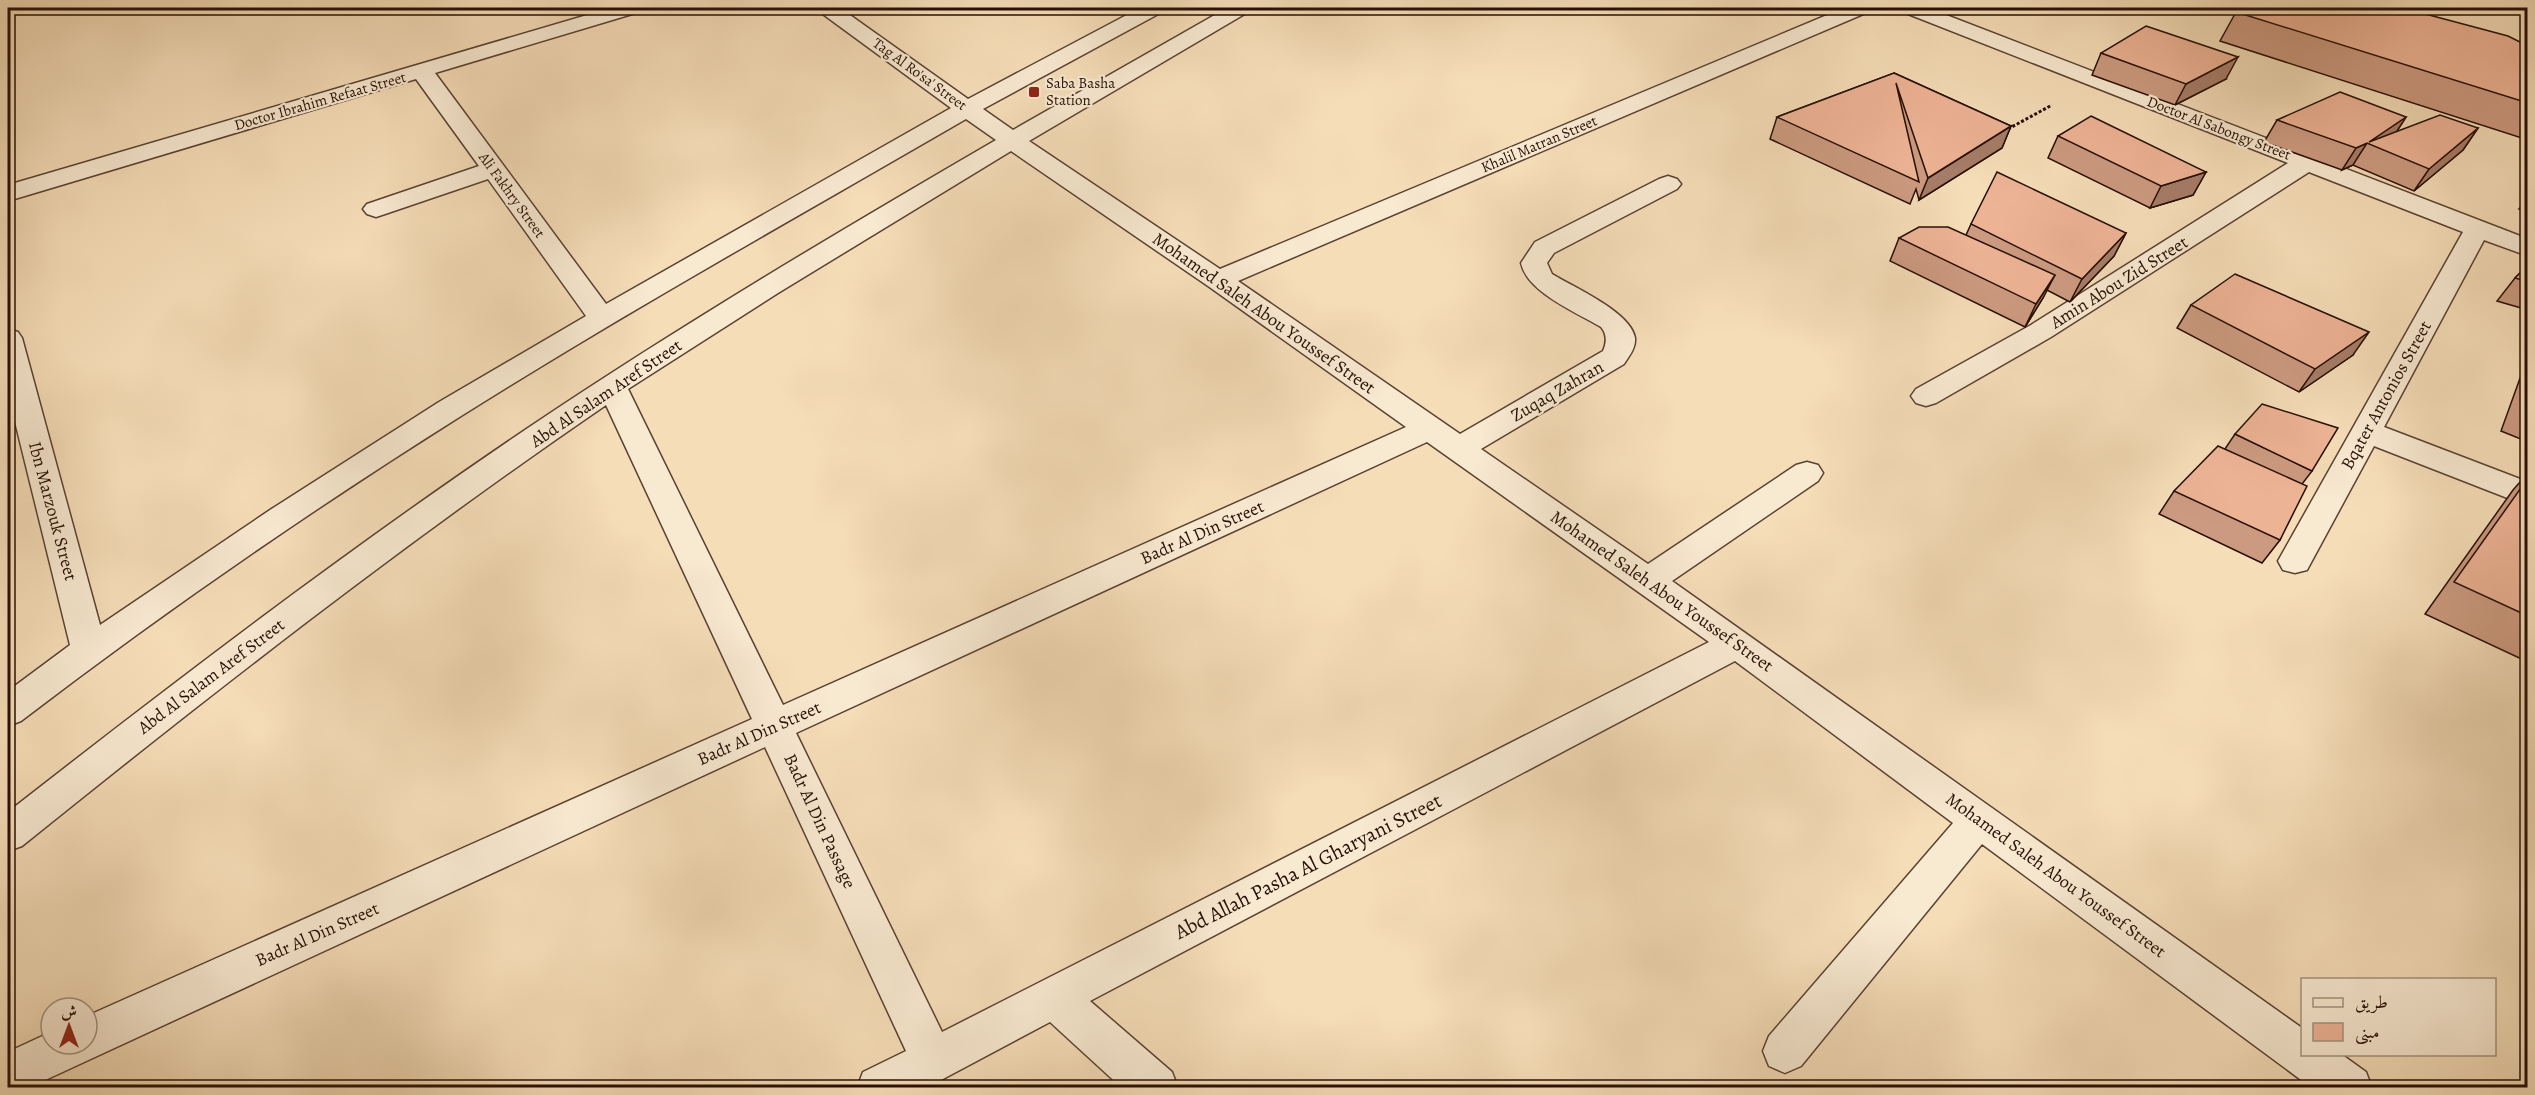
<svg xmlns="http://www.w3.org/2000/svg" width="2535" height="1095" font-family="Alegreya,Amiri,serif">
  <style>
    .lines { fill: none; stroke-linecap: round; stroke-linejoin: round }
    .minor-casing { stroke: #5a4232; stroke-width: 3 }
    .path { stroke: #270f06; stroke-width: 3; stroke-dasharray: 3 2; stroke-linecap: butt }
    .minor { fill: #f8e9d1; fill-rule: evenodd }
    .wall { fill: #cc9a80; stroke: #270f06; stroke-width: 1.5 }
    .shaded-wall { fill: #a67d68; stroke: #270f06; stroke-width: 1.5 }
    .building { fill: #edb395; stroke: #270f06; stroke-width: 1.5 }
    .poi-dot { fill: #8f2418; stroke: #f8e9d1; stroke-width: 2 }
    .labels { text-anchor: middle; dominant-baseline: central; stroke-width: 4.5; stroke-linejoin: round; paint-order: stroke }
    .far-street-label { font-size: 15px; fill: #270f06; stroke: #f8e9d1 }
    .far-poi-label { font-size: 15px; fill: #270f06; stroke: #f8e9d1; text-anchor: start }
    .street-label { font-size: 18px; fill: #270f06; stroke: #f8e9d1 }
    .near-street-label { font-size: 21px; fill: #270f06; stroke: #f8e9d1 }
  </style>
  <rect width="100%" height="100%" fill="#f5ddb8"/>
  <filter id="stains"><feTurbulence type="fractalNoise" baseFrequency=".00333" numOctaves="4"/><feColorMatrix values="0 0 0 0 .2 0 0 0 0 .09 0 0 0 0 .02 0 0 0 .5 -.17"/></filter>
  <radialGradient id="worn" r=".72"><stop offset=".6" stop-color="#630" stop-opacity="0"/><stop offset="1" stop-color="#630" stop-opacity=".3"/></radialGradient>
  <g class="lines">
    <g class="minor-casing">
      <path id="minor" d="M611,8h32l-4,4 -204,61 171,231 345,-196 -131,-96 -3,-4h23l128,91 172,-91h25l-3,4 -179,97 30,21 214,-122h24l-3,4 -219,129 191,128 624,-261h27l-3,4 -630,269 222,153 143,-83c4,-9 4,-17 -2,-24 -25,-15 -74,-35 -80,-64l14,-21 124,-63 9,-3 9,3 4,5 -4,5 -123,64 -7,10 5,11c21,13 79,38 83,64 1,10 -6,18 -11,26l-143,85 167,115 148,-99 11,-3 11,3 5,8 -5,8 -146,100 630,447v26h39l25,18 6,16h-60l-330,-244 -181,222 -16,7 -16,-7 -6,-15 6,-15 184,-213 -218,-162 -645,340 82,71 6,16h-56l-72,-66 -124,66h-69l6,-16 43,-21 -141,-304 -737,341h-20v-36l43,-20v12h36v-28l665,-297 -146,-314c-202,138 -394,288 -584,441l-14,5v-39c169,-132 339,-262 517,-382 153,-103 311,-197 471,-290l-30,-21c-169,98 -340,193 -505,297 -151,95 -299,197 -440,305l-13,5v-35l62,-46 -62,-252v-64l10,3 4,6 78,287 170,-115 169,-108 147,-86 -98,-137 -103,35 -9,3 -9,-3 -4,-5 4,-5 112,-38 -63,-87 -408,122v-16zM1011,151l197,135 198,141 -623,278 -155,-316 150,-96zM1427,442l282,200 -767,390 -146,-299z
        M1900,8h28l600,231v17l-44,-16 -100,187 144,55v24l-154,-60 -67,124 -12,3 -12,-3 -5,-9 185,-329 -154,-60 -258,165 -115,66 -10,3 -10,-3 -5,-7 5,-7 115,-64 257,-162 -385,-151z"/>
    </g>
    <path class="path" d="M2008,129l44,-24"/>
    <use href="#minor" class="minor"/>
  </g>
  <path class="wall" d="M2236,12l292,34v94l-308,-99z
    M2101,53l125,26 -51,26 -83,-30z
    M1894,73l117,53 -9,22 -83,52 -3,-11 -6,15 -140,-65 7,-22z
    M2406,117l-10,15 82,-4 -15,22 -49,41 -61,-26 -11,5 -78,-28 13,-22z
    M2058,136l148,36 -13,23 -43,13 -102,-50z
    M2528,198v14l-9,-3z
    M1971,224l155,9 -12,23 -44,46 -23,-12 -4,8 -18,29 -135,-66 9,-23 67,-3z
    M2528,265v45l-31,-9 18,-23z
    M2191,305l162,50 -54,37 -122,-64z
    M2528,356v86l-27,-11z
    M2235,434l77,37 -10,13 -22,56 -18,23 -103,-49 15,-23 51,-42z
    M2528,473v189l-103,-48 88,-124z"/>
  <path class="shaded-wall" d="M8,8h15l-15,5z
    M2238,57l-12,22 -51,26 11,-21z
    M2406,117l-14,22 -23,3z
    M2011,126l-9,22 -83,52 9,-22z
    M2478,128l-15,22 -49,41 15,-22z
    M2367,143l-14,22 -11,5 14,-22z
    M2206,172l-13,23 -43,13 11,-22z
    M2126,233l-12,23 -44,46 12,-23z
    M2055,275l-12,23 -18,29 11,-23z
    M2369,332l-16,23 -54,37 16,-23z"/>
  <path class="building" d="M2256,8h147l105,28 20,10v57l-292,-91z
    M2146,26l92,31 -52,27 -85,-31z
    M1894,73l117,53 -83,52 -32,-95 23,99 -142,-65z
    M2340,92l66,25 -37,25 71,-27 38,13 -49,41 -62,-26 -11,5 -79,-28z
    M2091,116l115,56 -45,14 -103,-50z
    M1997,172l129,61 -44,46 -111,-55z
    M1919,227h29l107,48 -19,29 -137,-66z
    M2528,265v17l-13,-4z
    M2235,274l134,58 -54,37 -124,-64z
    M2262,404l76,24 -26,43 -77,-37z
    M2218,446l89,40 -27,54 -106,-49z
    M2528,478v138l-74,-34z"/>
  <rect class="poi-dot" x="1028" y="86" width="12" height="12" rx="3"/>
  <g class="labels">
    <g class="far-street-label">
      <text transform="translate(920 74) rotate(36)">Tag Al Ro'sa' Street</text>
      <text transform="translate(320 101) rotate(-16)">Doctor Ibrahim Refaat Street</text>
      <text transform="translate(2219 128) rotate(21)">Doctor Al Sabongy Street</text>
      <text transform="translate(1539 144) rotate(-23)">Khalil Matran Street</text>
      <text transform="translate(512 195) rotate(54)">Ali Fakhry Street</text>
    </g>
    <g class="far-poi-label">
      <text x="1046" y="83">Saba Basha<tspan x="1046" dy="17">Station</tspan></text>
    </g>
    <g class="street-label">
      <text transform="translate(2119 282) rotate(-32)">Amin Abou Zid Street</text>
      <text transform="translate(1264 313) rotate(35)">Mohamed Saleh Abou Youssef Street</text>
      <text transform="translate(1557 391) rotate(-30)">Zuqaq Zahran</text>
      <text transform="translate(606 393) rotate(-34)">Abd Al Salam Aref Street</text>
      <text transform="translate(2386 395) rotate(-61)">Bqater Antonios Street</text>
      <text transform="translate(53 511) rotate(75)">Ibn Marzouk Street</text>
      <text transform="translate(1202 532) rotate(-24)">Badr Al Din Street</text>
      <text transform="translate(1662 591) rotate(35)">Mohamed Saleh Abou Youssef Street</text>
      <text transform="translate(211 676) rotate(-37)">Abd Al Salam Aref Street</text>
      <text transform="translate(759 733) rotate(-24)">Badr Al Din Street</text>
      <text transform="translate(820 821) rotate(65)">Badr Al Din Passage</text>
      <text transform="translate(2056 875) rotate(36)">Mohamed Saleh Abou Youssef Street</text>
      <text transform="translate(317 934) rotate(-24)">Badr Al Din Street</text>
    </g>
    <g class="near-street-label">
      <text transform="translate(1308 866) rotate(-27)">Abd Allah Pasha Al Gharyani Street</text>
    </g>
  </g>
  <rect width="2535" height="1095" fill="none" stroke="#f5ddb8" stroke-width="30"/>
  <rect x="9" y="9" width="2517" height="1077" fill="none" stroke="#270f06" stroke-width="3"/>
  <rect x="15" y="15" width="2505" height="1065" fill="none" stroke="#270f06" stroke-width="1.5"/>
  <rect x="2301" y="978" width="195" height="78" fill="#f8e9d1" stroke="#a49280" stroke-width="1.5"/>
  <rect x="2313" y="998" width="30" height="9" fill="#f8e9d1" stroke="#a49280" stroke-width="1.5"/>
  <text x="2355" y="1008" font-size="18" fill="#270f06">طريق</text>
  <rect x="2313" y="1023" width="30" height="18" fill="#edb395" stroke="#a49280" stroke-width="1.5"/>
  <text x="2355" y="1038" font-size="18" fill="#270f06">مبنى</text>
  <g transform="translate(69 1026)"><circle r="28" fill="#f8e9d1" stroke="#a49280" stroke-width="1.5"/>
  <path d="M0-4.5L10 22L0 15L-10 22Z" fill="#8f2418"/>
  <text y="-9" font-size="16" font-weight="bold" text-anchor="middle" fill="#270f06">ش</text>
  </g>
  <rect width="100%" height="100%" filter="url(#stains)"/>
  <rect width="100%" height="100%" fill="url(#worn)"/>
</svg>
